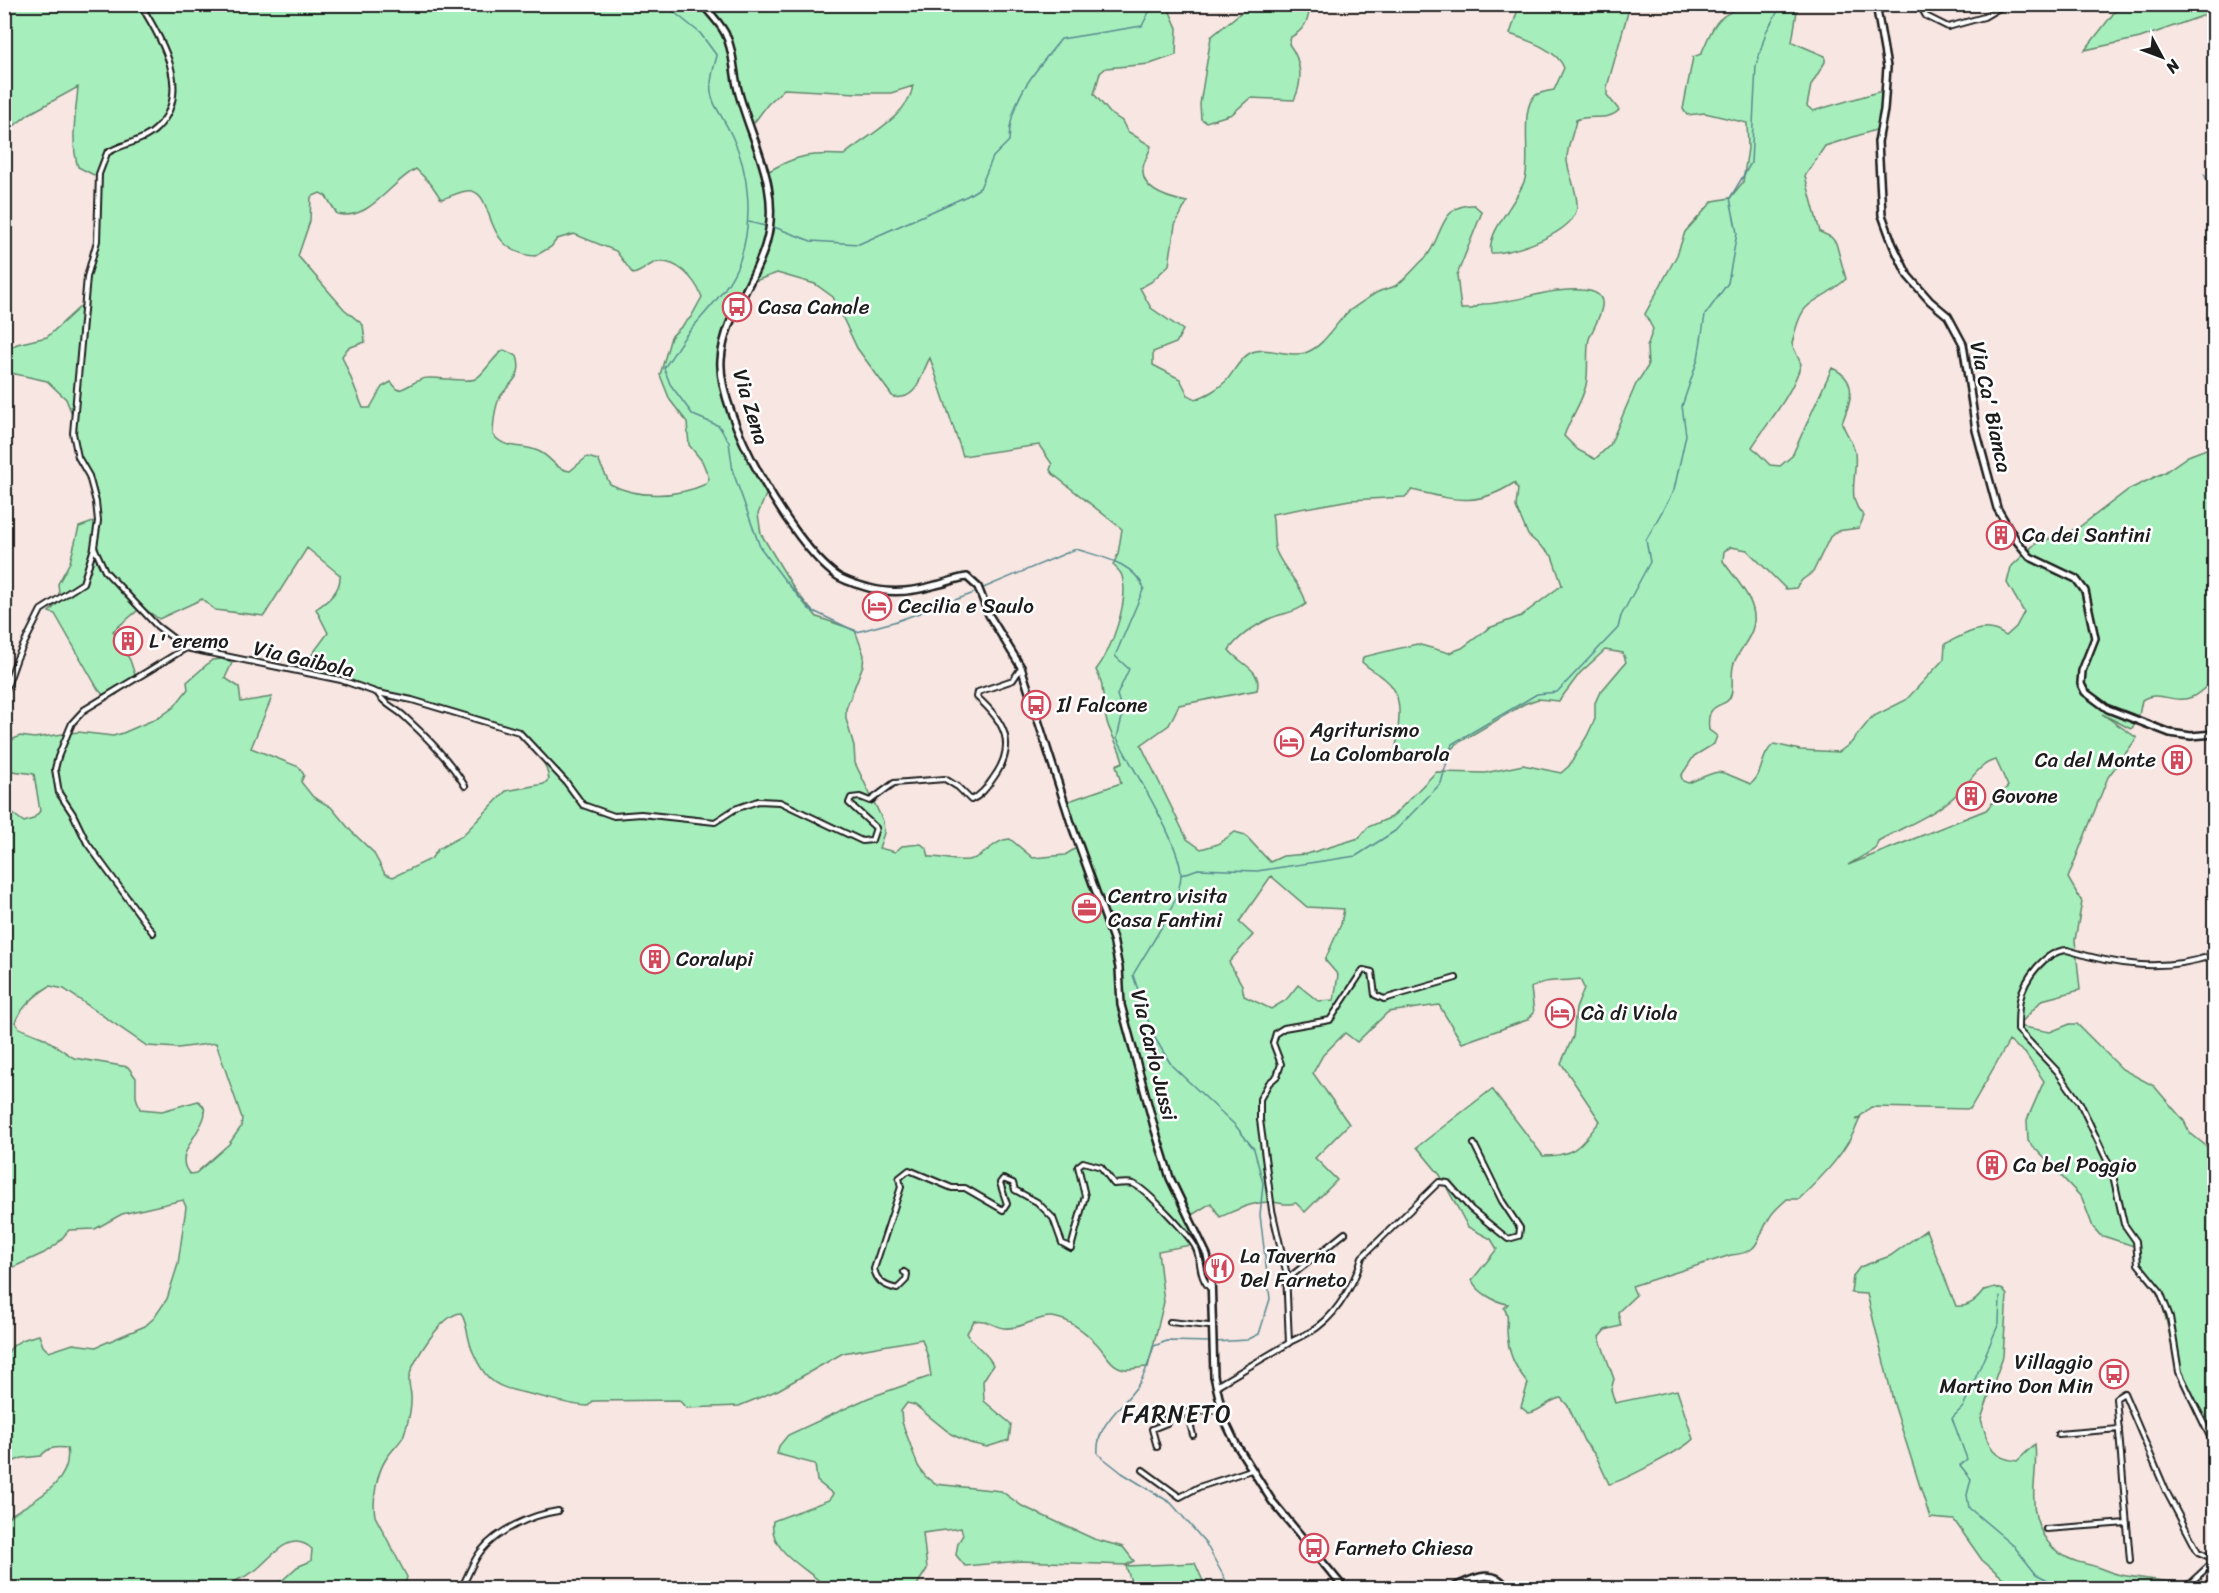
<svg xmlns="http://www.w3.org/2000/svg" width="2219" height="1593" font-family="Sriracha,sans-serif">
  <style>
    .green { fill: #a6efbc; stroke: #61866c; stroke-width: 1.5; fill-rule: evenodd }
    .lines { fill: none; stroke-linecap: round; stroke-linejoin: round }
    .stream { stroke: #598990; stroke-width: 1.5 }
    .minor-casing { stroke: #1c1c1c; stroke-width: 8 }
    .tertiary-casing { stroke: #1c1c1c; stroke-width: 10 }
    .minor { stroke: #fff; stroke-width: 4 }
    .tertiary { stroke: #fff; stroke-width: 5 }
    .labels { text-anchor: middle; dominant-baseline: central; stroke-width: 5; stroke-linejoin: round; paint-order: stroke }
    .poi-label { font-size: 21px; fill: #1c1c1c; stroke: #fff; text-anchor: start }
    .street-label { font-size: 21px; fill: #1c1c1c; stroke: #fff }
    .quarter-label { font-size: 24px; letter-spacing: 1.5px; fill: #1c1c1c; stroke: #fff }
  </style>
  <rect width="100%" height="100%" fill="#f7e6e2"/>
  <filter id="ink" filterUnits="userSpaceOnUse"><feTurbulence type="fractalNoise" baseFrequency=".0167" numOctaves="2"/><feDisplacementMap in="SourceGraphic" scale="12" xChannelSelector="R" yChannelSelector="G"/><feConvolveMatrix kernelMatrix="1 2 1 2 8 2 1 2 1" color-interpolation-filters="sRGB"/></filter>
  <g filter="url(#ink)">
    <path class="green" d="M1584,4l8,3 2,-2h36l-23,82v8l12,15c-11,12 -30,4 -43,10 -2,12 -10,29 -9,41 2,15 11,31 10,46 -2,26 -65,47 -86,46 -5,-21 28,-53 34,-74 6,-20 -6,-74 11,-84 5,-3 12,-4 18,-5l10,-22c-6,-18 -37,-28 -54,-34l9,-28z
      M5,5h1162l10,23 -1,27 -26,9 -44,4 -6,5 -6,21 16,19 12,8 5,10 24,15c-2,8 -8,16 -8,23 -2,23 28,30 44,33l-12,23 -6,40 -18,17 -11,6 11,20 32,22 -7,13 -23,9v13l27,14 8,16 8,4c10,-3 23,-11 30,-18 8,-9 13,-22 24,-28 16,-8 38,5 55,0 20,-7 28,-27 43,-41 2,-2 27,-19 30,-20 5,-3 11,-3 17,-6 11,-6 21,-20 30,-28 17,-17 14,-55 49,-53l8,7 -25,63 4,34h11l10,-5c33,0 66,-17 100,-14 37,2 13,32 7,49 -3,9 0,32 -3,46 -4,18 -16,33 -22,51l14,14 17,9 15,-14 26,-61 12,-18 -1,-19 6,-18 -8,-15 32,-59 8,-23 28,-31 17,-3 13,-16 5,-34 -1,-25 -42,-10 -18,2 -4,-6 10,-52 8,-3c5,-10 10,-26 18,-34 20,-19 54,-15 79,-15l-6,37 33,14v6l-14,23 -4,21 6,5 65,-19h10l-6,36 -57,18 -20,30 15,56 11,5 5,6 10,36c-33,30 -43,13 -54,65l9,20c-10,33 -31,55 -49,83l18,18 10,1 12,-10 40,-88c27,12 19,32 10,55 3,9 12,21 13,30 3,23 -10,45 9,63l-5,12 -22,3 -7,6 -17,35 -11,8 -6,8 -10,1 -39,-39 -16,-3 -7,4 -1,10c12,18 37,42 30,66 -3,13 -14,23 -19,36 -4,11 0,23 -3,32 -4,15 -26,3 -22,35l8,6 -3,8 -20,12 -13,20 2,5 5,2c39,-16 26,-13 63,1 13,-11 9,-29 23,-40l26,6 39,2 12,-9 21,-26 34,-17 38,-41 1,-15c21,-10 39,-24 61,-8l10,-9 8,-15 -17,-29 4,-16 24,-23 43,-16 50,-38 37,-18 23,-16 26,-10v233c-7,6 -13,14 -22,18 -18,8 -33,-8 -50,3l-4,21 -7,8 -29,-15 35,24 -29,39 -40,101 14,24 -7,38 5,50 -38,10 -24,26 32,6 20,-8h7l45,45 32,17 30,35 6,12 20,16 4,8v279l-8,-20 -25,-35 -19,-78c-10,-26 -28,-24 -28,-57l-34,-11 -7,-8 -11,-29 -54,-57 -1,-21 17,-39 -19,-28 -16,-12 -39,68 -99,-2 -15,13 4,-2c-12,33 -36,57 -61,81h-12c-5,5 -13,11 -17,18 -14,21 -8,36 -39,38l-99,31 4,9 -18,17 3,14 -16,4 -6,7 15,42 -3,11 4,13 62,-13 16,49c-7,9 -72,43 -84,45l-13,-28 -12,-15 -16,-35 -7,-8c-14,2 -20,14 -33,15l-7,-6 7,-24c-14,-17 -20,-30 -21,-52 0,-10 2,-15 -3,-23l4,-4c-13,-2 -31,-12 -36,-24l25,-31 -6,-10 -23,-12 -28,-52 -23,-28 75,-58 51,67c33,0 38,-11 57,-35l-39,-58 12,-26 3,-28 8,-21 -4,-9c-17,3 -36,-1 -49,9l3,25 -7,7 -65,23 -23,-38 -51,7 -31,30 -12,-9 -22,22 -10,18 36,51 -34,34 22,22 -32,32 -9,-9c-10,3 -14,0 -24,-1 -19,-1 -35,8 -52,15l-9,-14 -21,13 11,27 -43,8 6,51 -16,65c-7,0 -16,3 -23,2 -15,-2 -20,-18 -30,-27 -11,-11 -23,-21 -38,-24 -18,-5 -34,12 -53,10 -11,-1 -18,-10 -30,-7l-7,12c6,13 20,18 26,32l-10,16 1,20 27,23 -2,16 -22,7 -17,-4 -19,-9 -36,-29 -8,-2 -6,8 1,11 16,44 7,10 10,8 66,7 21,15 72,33 29,8 11,14 -8,4 -106,-4 -55,5 -9,-11 2,-12 5,-8 -2,-7 -38,5 4,36 -9,14v5h-91c-17,-19 -59,-35 -54,-67l56,-21 4,-6 -16,-13 -2,-17 -38,-10 2,-8 9,-11 80,-37 63,-22 -3,-19 -6,-18 -79,14 -65,37 -39,16 -53,2 -7,-8 -86,1 -5,5c-20,-1 -36,-7 -54,-11 -33,-8 -46,-7 -61,-43 -6,-13 -5,-27 -12,-39 -19,1 -49,48 -52,65 -1,7 2,12 2,18 1,12 -4,30 -8,41 -4,7 -12,14 -17,22 -9,14 -14,40 -11,57l32,61 -3,11h-130l23,-21 14,-6 1,-12c-22,-20 -40,8 -55,20 -8,7 -20,10 -28,16v3h-224v-69c24,-17 69,-34 62,-71 -11,-1 -19,-1 -26,8l-19,2 -17,7 -1,-106c8,-17 18,-20 35,-24l4,11 6,6 24,-8 23,3 49,-21 9,-8 13,-19 11,-35 8,-57 -3,-7 -61,14 -27,15 -26,1 -12,14 -13,9 -39,18v-463l19,14 9,-3 7,-8 -6,-37 -28,-4 -1,-27 15,-7 14,2 44,-6 35,4 10,-3 37,-16 14,-10 14,-18 -1,-7 25,-22 10,-1 10,4 -7,15 14,9 2,15 31,-5 -21,51 48,19 5,8 -3,7 12,15 18,10 20,24 22,21 12,22 8,3 38,-18 7,-10 24,-13 44,-45 38,-7 5,-5c-3,-15 -10,-29 -23,-39 -15,-12 -41,-16 -60,-21 -55,-17 -111,-33 -167,-47l29,-39 -12,-24c12,-8 25,-18 24,-34l-33,-27 -43,68 -49,-6 -13,-11 -43,20 -17,-12 -29,24 17,29 6,18 -20,17 -11,2 -7,-8 -43,-75 -6,-2 11,-11 -2,-17 12,-22 9,-35 17,-6 -7,-42 -15,-30v-30l-8,-20 -19,-18 -36,-8 -6,-5v-17l12,-7 30,-7 36,-33 7,-37 6,-16 2,-74 -20,-10c-8,-25 -2,-55 0,-80l-49,27 -24,19zM913,86c-5,31 -47,50 -69,69 -32,-2 -47,0 -75,16l-11,-34 -8,-9 18,-24 16,-15 73,4h34zM416,169l15,15 10,15c10,-2 22,-10 31,-8 24,6 9,60 63,65l16,-9 6,-8 17,-5 42,17 17,23c9,-2 13,-8 21,-11 22,-6 41,16 48,34l-11,20 -20,20 -11,38 10,25 17,22 2,23 13,16 7,17 -3,6c-29,13 -68,15 -96,0l-12,-24 -11,-3 -17,14c-15,-1 -19,-15 -32,-20 -17,-7 -32,-1 -45,-16 0,-11 2,-29 7,-38 10,-15 24,-20 17,-41l-13,-6c-12,7 -19,24 -29,29 -8,4 -35,-2 -47,-1 -11,0 -19,10 -30,12l-7,-8 -9,5 -12,21h-7l-21,-52 6,-8 17,-6 -2,-17 -19,-16 -46,-53 12,-35 1,-24 9,-4 6,3 11,18c33,8 54,-33 79,-45zM777,273l38,11 18,13 24,51 36,49c26,4 27,-23 37,-39l33,98 76,-11 13,19 -2,6 4,5 68,54 -4,25 -5,11c3,3 8,7 9,11 8,24 -11,75 -26,94 10,16 5,34 11,52 4,14 13,25 16,40l-7,3 5,18 -55,19 12,45 -13,8 -32,3 -23,-19c-16,0 -25,19 -42,21 -13,2 -26,-4 -39,-3l-2,-8 -6,-5 -19,2 -7,6 -16,-4 5,-15 -1,-12 -28,-58 -1,-17 -8,-27v-10l17,-44 1,-10 -9,-25 -38,-13 -22,-27 -34,-56 -3,-20 9,-22 -17,-32 -31,-99 11,-39 22,-40zM1514,483l4,6 -2,18 12,28 24,21 10,29 -41,31 -32,12 -27,20 -13,5 -32,-9 -54,13 -1,5c7,7 16,11 23,17 22,17 12,49 11,72l32,4 20,-3 10,-9 66,-39 14,-5 21,2 21,-28 25,-23 18,3 3,9 -27,32 -4,9v16l-8,17 -18,30 -8,7 -38,-8 -38,8 -49,-1 -44,45 -24,10 -9,11 -52,16 -24,2 -13,6 -25,-27 -10,-3 -17,12 -17,5 -14,-10 -46,-94 28,-20 10,-20 78,-15c6,-21 -18,-26 -28,-40 10,-14 27,-25 42,-32 12,-5 25,-5 35,-14 -2,-16 -23,-35 -30,-53 -4,-11 -1,-25 -4,-37l78,-14 55,-3 7,-7c43,10 63,18 102,-7zM1996,760l12,26 -22,24 -138,55 27,-16 3,-8c25,-14 59,-27 80,-48 13,-12 21,-30 38,-33zM1271,876l36,31 37,2 -3,15 -16,36 13,15 -4,25 -16,1 -20,-16 -12,15 -15,9 -27,-13 -2,-11 -13,-23 24,-27 -14,-13zM50,986l14,3 83,57 31,2 38,-5 26,75 -1,9 -12,17 -33,29 -6,1c-24,-23 34,-56 8,-73l-36,10 -22,-2 -4,-12v-19l-8,-11 -54,-9 -30,-20 -25,-10 -4,-6c6,-14 21,-28 35,-36z
      M1250,5h59c1,15 -5,25 -18,32l-2,7c13,17 14,38 5,56l-44,-2 -18,16 -26,8 -5,-3 -1,-15 11,-67z
      M2120,5h94v9l-9,1 -65,23 -55,12z
      M1926,1230l30,76c12,2 22,-7 28,-16l11,-3 8,3 4,5 -4,61 -22,63c8,26 8,39 36,42l18,-17c3,24 -5,49 1,73 7,27 25,42 50,47 12,2 23,9 35,11 21,4 42,5 63,9l-1,4h-185l6,-9 -22,-19 -28,-40 -24,-2 -36,-114 -27,-110 -16,-1 2,-17 7,-9 30,-11z
      M1195,1563l11,25h-73l-7,-22z"/>
    <g class="lines">
      <path class="stream" d="M664,4l36,29 17,23c-14,45 -3,43 15,80 18,37 21,85 8,124 -11,30 -34,51 -53,74 -8,10 -15,23 -23,34l6,16 23,31 26,11 10,16 4,30 27,75 23,31 26,31 48,23 40,-11 80,-29
        M2204,174l10,21
        M749,222l16,4
        M774,227l37,14 48,3 108,-48 13,-8 13,-31 16,-16c0,-42 27,-71 52,-102l81,-13 11,-22
        M981,589l95,-40c25,8 57,13 68,39l-29,68 14,13 -12,26 6,18 -6,25c15,30 64,106 64,137 -1,30 -34,74 -48,100l20,60 19,31 63,59 19,24 9,34 -3,32 10,84 -11,35 -12,6 -32,2
        M1181,875l17,-6 59,2 99,-15 39,-25 46,-48 11,-39 85,-50 20,-2 61,-64 3,-12 29,-54 -4,-22 28,-50 12,-55 -4,-29 16,-47 7,-44 23,-32 9,-50 -7,-35 21,-35 5,-97 10,-34 16,-28
        M2214,1148l-5,11 5,18
        M2000,1297l-1,26 -36,84 -11,11 15,41 -7,6 11,14 -4,16 2,13 44,37 23,29 27,14
        M1211,1342l-44,-1 -13,5c-4,11 -7,25 -14,36 -15,24 -45,41 -42,72l24,19 49,30 34,39 25,46"/>
      <g class="minor-casing">
        <path id="minor" d="M140,4c22,35 53,88 17,124 -13,14 -34,15 -50,25l-8,21 -2,67 -10,36 -14,156 5,24 11,19 7,26 2,19 -4,26 11,24 52,55 29,22 155,32 37,13 34,7 107,32 47,50 17,23 31,11 27,-2 74,8 20,-13 23,-8 22,1 82,39 10,-1 4,-12 -27,-25 2,-5 9,-1 10,4 24,-18 51,-4 13,8 13,13c11,-5 16,-13 23,-23 23,-32 11,-55 -17,-80l1,-5 35,-12 8,-12
          M1919,4l7,12 22,11 36,-10 22,-13
          M378,694c8,12 18,14 28,24 22,20 44,43 59,68
          M4,695l13,-37 24,-48 42,-27 11,-35
          M153,933l-66,-90 -14,-29 -14,-21 -4,-24 3,-12 14,-34 12,-13 102,-62
          M2214,955c-50,17 -97,11 -147,-5 -22,1 -43,29 -47,50 -2,10 -2,20 -2,30l39,41 23,32 32,68 12,53 12,17 2,23 22,27 10,26 9,55 35,73
          M904,1272l3,2 -1,6 -9,9c-12,-3 -20,-7 -23,-20l27,-82 -2,-9 10,-8 43,18h13l38,22 4,-6 -7,-21 3,-4 10,4 2,7 22,12 16,16 9,25 9,5 14,-52 -7,-30 5,-4 18,5 13,17c6,0 14,-2 19,0 11,3 61,55 64,67 5,15 2,27 14,38
          M1286,1280l59,-47
          M1170,1322l39,4
          M1290,1342c9,-5 21,-9 29,-16 20,-15 37,-46 43,-69l77,-75 9,1 23,26 37,30 11,-3 1,-8 -18,-27 -28,-57
          M1216,1386l73,-43 -3,-72 -14,-61 -12,-90v-21l9,-16 8,-7 4,-12 -8,-21 3,-10 8,-5 46,-8 33,-50 9,2 3,23 9,4 72,-21
          M1187,1412l6,23
          M2058,1434l61,-5
          M1157,1447l-5,-18 15,-6 -1,-9 55,-4
          M1143,1470l37,27 19,-10 52,-17
          M2046,1529l81,-6
          M2130,1560l-14,-162 8,-5 42,98 32,61 16,7
          M372,1588h20
          M461,1588c7,-11 11,-26 20,-37 17,-21 50,-36 77,-40
          M2185,1588l29,-27"/>
      </g>
      <g class="tertiary-casing">
        <path id="tertiary" d="M702,4c8,9 17,18 23,29 9,17 8,38 13,57 13,51 44,98 28,153 -11,41 -42,73 -45,117 -4,55 71,183 115,215 8,6 23,10 33,13 22,6 47,3 67,-3 11,-2 20,-7 31,-8l11,10 11,28 32,52 50,156 42,116 6,29 2,37 34,125 15,48 37,77 4,20 3,101 10,43 12,25 36,57 72,87
          M1876,4l11,63 -3,43 -6,32 4,73 11,30 15,31 22,25 18,15 15,28 13,86 21,78 19,32 14,17 46,22 9,12 10,47 -13,33 -1,13 4,8 23,17 62,24 21,3 23,-2
          M1452,1588c19,-8 41,-22 55,0"/>
      </g>
      <use href="#minor" class="minor"/>
      <use href="#tertiary" class="tertiary"/>
    </g>
  </g>
  <defs>
    <g id="bus-ring" transform="scale(1.5)"><circle r="9.5" fill="#fff" stroke="#d1495b" stroke-width="1.5"/><path d="M-5-6H5V4H4V6H2V4H-2V6H-4V4H-5ZM-3.5-4V0h7V-4ZM-3.5 1.2v1.5H-2V1.2ZM2 1.2v1.5H3.5V1.2Z" fill="#d1495b"/></g>
    <g id="building-ring" transform="scale(1.5)"><circle r="9.5" fill="#fff" stroke="#d1495b" stroke-width="1.5"/><path d="M-4-6H4V6H1V3H-1V6H-4ZM-2.5-4.3h1.7v1.8h-1.7ZM.8-4.3h1.7v1.8H.8ZM-2.5-1h1.7V.8h-1.7ZM.8-1h1.7V.8H.8Z" fill="#d1495b"/></g>
    <g id="hotel-ring" transform="scale(1.5)"><circle r="9.5" fill="#fff" stroke="#d1495b" stroke-width="1.5"/><path d="M-6-4.5h1.5V1H6V5H4.5V3h-9V5H-6ZM-4 0a1.8 1.8 0 1 1 3.6 0ZM.5 0V-2.5h3Q6-2.5 6 0Z" fill="#d1495b"/></g>
    <g id="office-ring" transform="scale(1.5)"><circle r="9.5" fill="#fff" stroke="#d1495b" stroke-width="1.5"/><path d="M-6-3h4V-5.5h4V-3h4V5H-6ZM-1-4.5V-3h2v-1.5ZM-6 0V1H6V0Z" fill="#d1495b"/></g>
    <g id="restaurant-ring" transform="scale(1.5)"><circle r="9.5" fill="#fff" stroke="#d1495b" stroke-width="1.5"/><path d="M-5-6h1v4h1v-4h1v4h1v-4h1v5L-1.5 .5V6h-2V.5L-5-1ZM5-6V6H3V1.5H1.5Q1.5-4 5-6Z" fill="#d1495b"/></g>
  </defs>
  <g fill-rule="evenodd">
    <use href="#bus-ring" x="737" y="307"/>
    <use href="#building-ring" x="2001" y="535"/>
    <use href="#hotel-ring" x="877" y="606"/>
    <use href="#building-ring" x="128" y="641"/>
    <use href="#bus-ring" x="1036" y="705"/>
    <use href="#hotel-ring" x="1289" y="742"/>
    <use href="#building-ring" x="2177" y="760"/>
    <use href="#building-ring" x="1971" y="796"/>
    <use href="#office-ring" x="1087" y="908"/>
    <use href="#building-ring" x="655" y="959"/>
    <use href="#hotel-ring" x="1560" y="1013"/>
    <use href="#building-ring" x="1992" y="1165"/>
    <use href="#restaurant-ring" x="1219" y="1268"/>
    <use href="#bus-ring" x="2114" y="1374"/>
    <use href="#bus-ring" x="1314" y="1548"/>
  </g>
  <g class="labels">
    <g class="poi-label">
      <text x="758" y="307">Casa Canale</text>
      <text x="2022" y="535">Ca dei Santini</text>
      <text x="898" y="606">Cecilia e Saulo</text>
      <text x="149" y="641">L' eremo</text>
      <text x="1057" y="705">Il Falcone</text>
      <text x="1310" y="730">Agriturismo<tspan x="1310" dy="24">La Colombarola</tspan></text>
      <text x="2156" y="760" text-anchor="end">Ca del Monte</text>
      <text x="1992" y="796">Govone</text>
      <text x="1108" y="896">Centro visita<tspan x="1108" dy="24">Casa Fantini</tspan></text>
      <text x="676" y="959">Coralupi</text>
      <text x="1581" y="1013">Cà di Viola</text>
      <text x="2013" y="1165">Ca bel Poggio</text>
      <text x="1240" y="1256">La Taverna<tspan x="1240" dy="24">Del Farneto</tspan></text>
      <text x="2093" y="1362" text-anchor="end">Villaggio<tspan x="2093" dy="24">Martino Don Min</tspan></text>
      <text x="1335" y="1548">Farneto Chiesa</text>
    </g>
    <g class="street-label">
      <text transform="translate(751 407) rotate(73)">Via Zena</text>
      <text transform="translate(1991 407) rotate(78)">Via Ca' Bianca</text>
      <text transform="translate(304 659) rotate(13)">Via Gaibola</text>
      <text transform="translate(1154 1055) rotate(76)">Via Carlo Jussi</text>
    </g>
    <g class="quarter-label">
      <text x="1177" y="1414">FARNETO</text>
    </g>
  </g>
  <rect width="2219" height="1593" fill="none" stroke="#fff" stroke-width="24"/>
  <rect x="12" y="12" width="2195" height="1569" fill="none" stroke="#1c1c1c" stroke-width="2" filter="url(#ink)"/>
  <g transform="translate(2162 57) rotate(131)" stroke="#ffffff" stroke-width="4.5" paint-order="stroke">
  <path d="M0-4.5L10 22L0 15L-10 22Z" fill="#1c1c1c"/>
  <text y="-9" font-size="16" font-weight="bold" text-anchor="middle" fill="#1c1c1c">N</text>
  </g>
</svg>
